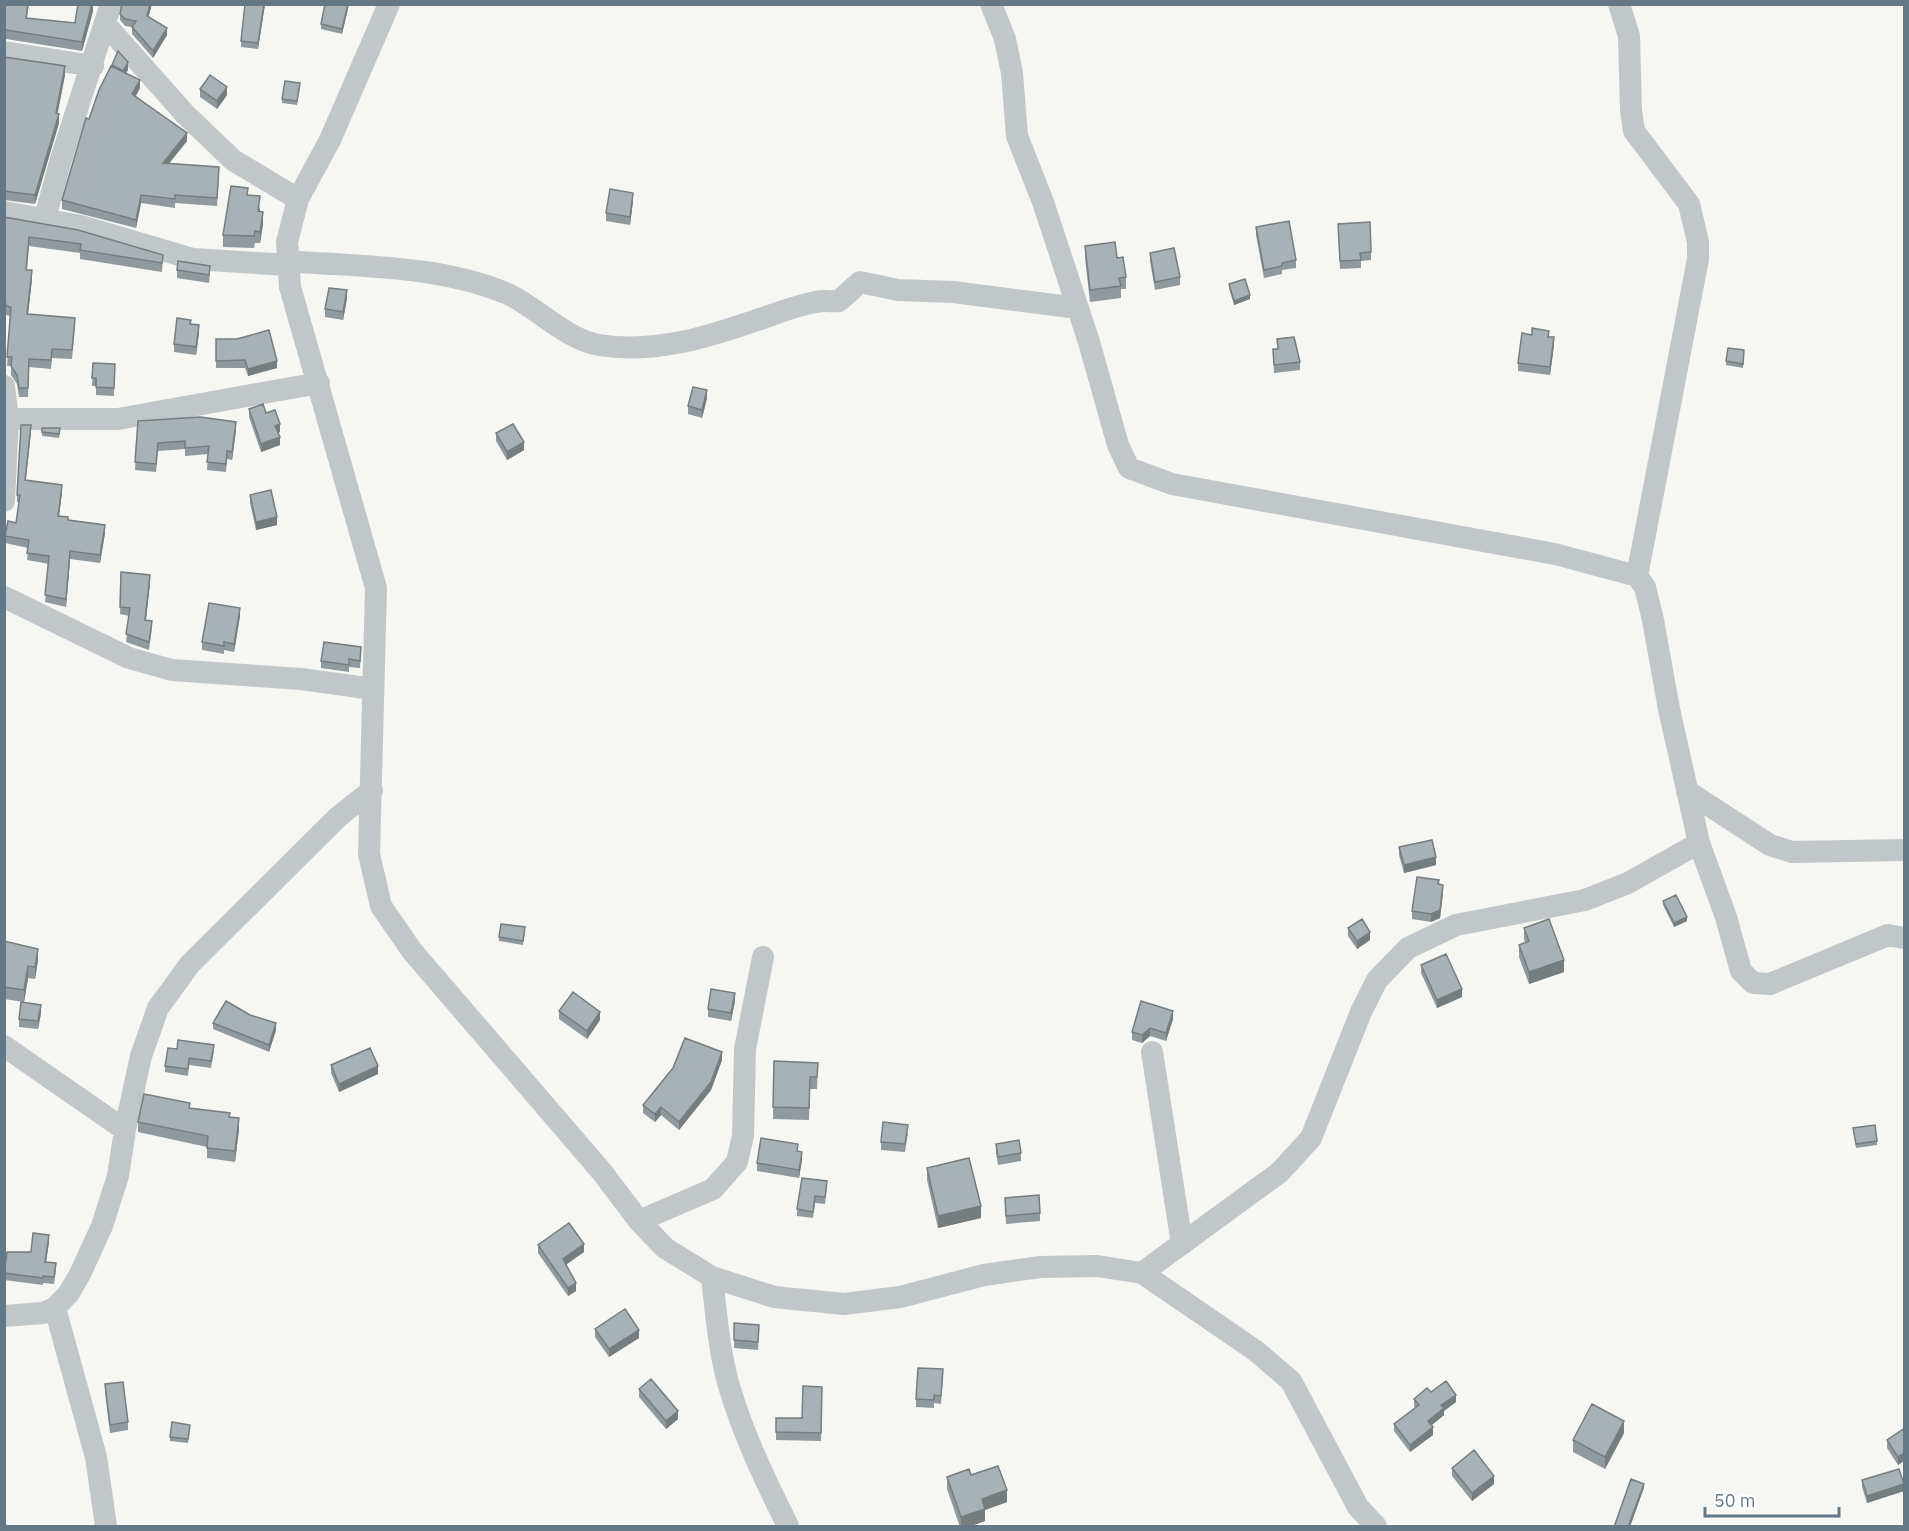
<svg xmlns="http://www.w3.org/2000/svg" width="1909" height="1531" font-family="'IBM Plex Sans',sans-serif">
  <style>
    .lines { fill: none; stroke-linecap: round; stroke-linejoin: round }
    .minor { stroke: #c1c7c9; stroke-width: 22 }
    .wall { fill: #90999d }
    .shaded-wall { fill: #767d7f }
    .building { fill: #a8b2b6; stroke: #767d7f; stroke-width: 1.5 }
  </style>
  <rect width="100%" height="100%" fill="#f6f6f3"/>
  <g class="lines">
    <path class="minor" d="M389,4l-59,136 -32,59 -11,43 3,45 86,301 -7,266 12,52 31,45 190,221 37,49 26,27 47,29 62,20 70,7 56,-7 84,-22 56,-8 57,-1 45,7 114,78 35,30 67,126 18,19
      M991,4l14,35 7,34 5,63 26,66 46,140 29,103 11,23 43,16 383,70 82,22 8,11 8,33 16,89 30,134 27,74 15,54 12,12 17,1 118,-49 16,3
      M1619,4l10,32 2,74 3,21 55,73 9,38v17l-61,317
      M106,25l79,89 48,46 65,39
      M4,52l89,14
      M4,212l77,14 112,33 94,6
      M45,218l16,-59 50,-155
      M287,261c73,6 153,4 221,33 28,13 59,46 91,51 56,9 109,-8 161,-26 18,-6 37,-14 56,-17 8,-2 16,0 23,-1l21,-19 38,8 55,2 125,16
      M4,386l4,33 -4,82
      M8,419h110l201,-36
      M4,597l125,61 43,12 129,9 72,10
      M1687,791l83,54 22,7 112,-2
      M4,1046l121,84
      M1152,1052l30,192
      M639,1221l74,-32 24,-27 6,-26 2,-87 18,-92
      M1142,1273l138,-101 31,-34 50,-126 16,-32 31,-32 48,-23 129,-25 43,-17 71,-40
      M712,1277c4,36 7,74 17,109 14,48 37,96 59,140
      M55,1308l41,149 10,69
      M4,1316l39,-3 12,-5 14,-15 11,-19 22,-48 16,-50 7,-46 16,-74 17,-48 32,-44 148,-147 34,-27"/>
  </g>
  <path class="wall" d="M4,4h25l-2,14 48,5 18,-19v7l-11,40 -76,-12z
    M152,4l-4,13 19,18 -14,23 -21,-24v-7l-7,-1 -5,-6v-6z
    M265,4l-7,45 -17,-2v-6z
    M325,4h24l-7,30 -21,-5v-5z
    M4,57l61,18 -8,39 2,9 -24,81 -31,-4z
    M128,70l-2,3 14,15 -4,8 51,45 -18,22 50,12 -2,31 -42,-3v5l-34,-5 -5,25 -74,-19v-9l27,-81z
    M300,87l-3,18 -15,-2v-4z
    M200,89l27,6 -10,14 -17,-12z
    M248,195l12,13v3l3,13 -3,19h-5l-1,5 -31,-1v-12z
    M633,201l-3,24 -24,-4v-8z
    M4,217l159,38 -1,17 -82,-13v-6l-51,-7 -2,24 5,9 -4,35 47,13 -3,32 -20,-1 -1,11 -22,-2 -1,30h-9l-2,-13 -6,-9v-9h-4l3,-50 -4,-1v-2h-2z
    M1338,224l33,28v8l-10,1v7l-21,1z
    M1256,227l40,33v8l-14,2v4l-18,4 -8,-43z
    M1085,246l32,12 9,19v12h-5v9l-31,4 -5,-44z
    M1150,253l30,24v8l-25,5 -5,-29z
    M177,270l33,4 -1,9 -32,-5z
    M1229,284l21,15 -16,6 -5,-17z
    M347,298l-4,22 -18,-3v-8z
    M191,324l8,9 -3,22 -22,-3v-8z
    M1549,337l5,8 -4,30 -32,-4v-8z
    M216,339l61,29 -29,8 -3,-8h-29z
    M1277,339l23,23v8l-26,3 -1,-24h5z
    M1744,354l-1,14 -17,-3v-4z
    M93,363l22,1 -1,32 -18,-1v-9h-4z
    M707,398l-5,20 -14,-4v-8z
    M249,409l17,4 14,19 -2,1 2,12 -19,7 -12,-35z
    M138,421l98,9 -4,30 -5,-1 -1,13 -19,-2 1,-16 -23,2v-7l-27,2 -2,21 -21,-2z
    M42,428l18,4 -1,6 -17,-2z
    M31,432l-6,48 37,12 -3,24 46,17 -5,30 -30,-4 -4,48 -21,-5 4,-38 -22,-4 1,-12 -23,-5v-7l11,-13 3,-21h-2v-7z
    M496,433l28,17 -17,10 -11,-19z
    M250,495l27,30 -21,5 -6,-27z
    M121,572l29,11 -4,37 6,8 -3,22 -23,-8 3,-26 -9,-2z
    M240,616l-6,36 -10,-2v4l-22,-4v-8z
    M361,647l-1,21 -11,-1v5l-28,-4v-7z
    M1399,847l37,18 -32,8 -5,-18z
    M1439,884l4,9 -3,25 -9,4 -19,-3v-8z
    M1663,901l24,20 -13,6 -11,-22z
    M1348,928l22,12 -13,9 -9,-13z
    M1524,928l40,44 -35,12 -10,-27v-12l6,-3 -1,-3z
    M525,931l-2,14 -24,-4v-4z
    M4,941l34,19 -3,19 -7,-1 -4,24 -20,-3z
    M1421,965l41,32 -25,11 -16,-35z
    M735,1001l-4,20 -23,-4v-8z
    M559,1011l41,9 -13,19 -28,-20z
    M41,1013l-3,16 -19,-2v-8z
    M1173,1019l-7,22 -16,-5 -8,7 -10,-3v-8z
    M213,1023l63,7 -7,22 -56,-23z
    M177,1049l37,2 -3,17 -22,-3 -1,11 -23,-4v-6z
    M722,1060l-11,30 -32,40 -18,-15 -6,7 -12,-9v-8z
    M774,1061l44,2 -1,26h-7l-1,31 -36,-1z
    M331,1065l47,9 -39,18 -8,-19z
    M190,1108l40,9 9,12 -4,33 -28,-4v-11l-69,-15v-10z
    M1853,1128l24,13v4l-21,3z
    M908,1133l-3,19 -24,-2v-8z
    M996,1144l25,9v8l-23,4 -2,-13z
    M798,1151l4,9 -3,18 -42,-7v-8z
    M927,1168l54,50 -43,10 -11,-48z
    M827,1187l-2,17 -10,-1 -2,15 -16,-2v-7z
    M1005,1198l35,15v8l-34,3z
    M49,1242l-3,20 10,8 -2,14 -11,-1v2l-39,-5v-7l27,-21z
    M538,1245l46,7 -18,12 10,27 -8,5 -30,-43z
    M734,1323l25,10 -1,17 -24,-2z
    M595,1329l44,9 -30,19 -14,-20z
    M943,1377l-2,27 -7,-1v5l-18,-1v-8z
    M105,1384l23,38v8l-18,3 -5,-41z
    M822,1387l-1,54 -45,-1v-22h26z
    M639,1389l39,30 -12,10 -27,-32z
    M1431,1392l25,10 -12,9v4l-12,10 1,10 -23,17 -16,-21v-7l21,-16 -1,-2v-7z
    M1905,1428v32l-7,5 -11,-17v-8z
    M190,1429l-2,14 -18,-2v-4z
    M1624,1433l-19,36 -32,-17v-12z
    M1452,1468l42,16 -22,17 -20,-25z
    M971,1475l36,27 -22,8v11l-17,6h-8l-13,-38v-12z
    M1862,1480l42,11 -37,12 -5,-16z"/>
  <path class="shaded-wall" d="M92,4l1,7 -11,40v-9z
    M150,4h2l-5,18v-6z
    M264,4h1l-7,45v-6z
    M348,4h1l-7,30v-5z
    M167,28v7l-14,23v-7z
    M4,30h2v9h-2z
    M128,62v8l-5,9v-8z
    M65,66v9l-9,47v-9z
    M140,80v8l-8,14v-8z
    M227,87v8l-10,14v-8z
    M59,114v9l-24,81v-9z
    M187,133v8l-24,30v-8z
    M633,193v8l-3,24v-8z
    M141,195v8l-5,25v-8z
    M263,212v12l-3,19v-11z
    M32,270v9l-5,44v-9z
    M347,290v8l-4,22v-8z
    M1250,295v4l-16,6v-4z
    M199,325v8l-3,22v-8z
    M1554,337v8l-4,30v-8z
    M277,361v7l-29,8v-7z
    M707,390v8l-5,20v-8z
    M236,422v8l-4,30v-8z
    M280,424v8l-5,2v-8z
    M31,425v7l-6,56v-8z
    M280,437v8l-19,7v-8z
    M524,442v8l-17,10v-8z
    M62,485v7l-4,32v-8z
    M277,517v8l-21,5v-8z
    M105,525v8l-5,30v-8z
    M70,551v8l-4,48v-8z
    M150,575v8l-5,44v-7z
    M240,608v8l-6,36v-8z
    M1436,857v8l-32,8v-8z
    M1443,885v8l-3,25 -9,4v-8z
    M1687,917v4l-13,6v-4z
    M1370,932v8l-13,9v-8z
    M38,949v11l-3,19v-12z
    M1564,960v12l-35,12v-12z
    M28,966v12l-4,24v-12z
    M1462,989v8l-25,11v-8z
    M735,993v8l-4,20v-8z
    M41,1005v8l-3,16v-8z
    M1173,1011v8l-7,22v-8z
    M600,1012v8l-13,19v-8z
    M276,1023v7l-7,22v-7z
    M1150,1028v8l-8,7v-8z
    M722,1052v8l-11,30 -32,40v-8z
    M378,1066v8l-39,18v-8z
    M661,1107v8l-6,7v-8z
    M239,1118v11l-4,33v-11z
    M802,1152v8l-3,18v-8z
    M981,1206v12l-43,10v-12z
    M49,1235v7l-4,27v-7z
    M584,1244v8l-21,15v-8z
    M576,1283v8l-8,5v-8z
    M639,1330v8l-30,19v-8z
    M1456,1395v7l-12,9v4l-16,13v-7l13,-16z
    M678,1411v8l-12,10v-8z
    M1624,1421v12l-19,36v-12z
    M1433,1427v8l-23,17v-7z
    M1905,1452v8l-7,5v-8z
    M1494,1476v8l-22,17v-8z
    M1644,1484v4l-14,39h-2z
    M1904,1484v7l-37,12v-7z
    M1007,1490v12l-22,8v11l-17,6h-7v-10l21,-18z"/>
  <path class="building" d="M4,4h24l-2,14 49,5 3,-19h14l-10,38 -76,-12h-2z
    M122,4h28l-3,12 20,12 -14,23 -21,-24 4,-6 -11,-2 -5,-5z
    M245,4h19l-6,39 -17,-2z
    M325,4h23l-6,25 -21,-5z
    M118,51l10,11 -5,9 -11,-6z
    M4,57l61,9 -9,47 3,1 -24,81 -31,-4z
    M111,66l29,14 -8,14 55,39 -24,30 56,4 -2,31 -42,-3v4l-34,-4 -5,25 -74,-20 24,-82 3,1 10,-29z
    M210,75l17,12 -10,14 -17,-12z
    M285,81l15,2 -3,18 -15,-2z
    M231,186l17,2 -1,7 13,1 -2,15 5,1 -3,20 -5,-1 -1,5 -31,-1z
    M610,189l23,4 -3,24 -24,-4z
    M4,217l74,13 85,25 -1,8 -82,-13 1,-6 -52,-7 -3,33h6l-5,44 48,4 -3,32 -20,-1 -1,11 -22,-1 -1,29h-9l-2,-13 -6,-9 1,-9h-5l4,-50 -5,-1v-2h-2z
    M1289,221l7,39 -14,3v3l-18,4 -8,-43z
    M1370,222l1,30 -11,1 1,7 -21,1 -2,-37z
    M1115,242l2,16 6,-1 3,20 -7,1 2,8 -31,4 -5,-44z
    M1174,248l6,29 -25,5 -5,-29z
    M178,261l32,5 -1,9 -32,-5z
    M1245,279l5,16 -16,6 -5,-17z
    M329,288l18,2 -4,22 -18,-3z
    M177,318l14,2 -1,4 9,1 -3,22 -22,-3z
    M1532,328l17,3 -1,6h6l-4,30 -32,-4 4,-30 10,2z
    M269,330l8,31 -29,8 -3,-9 -29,1v-22h21z
    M1294,337l6,25 -26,3 -1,-16h5l-1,-10z
    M1728,348l16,2 -1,14 -17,-3z
    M93,363l22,1 -1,24 -18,-1v-9h-4z
    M693,387l14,3 -5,20 -14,-4z
    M263,404l3,9 9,-3 5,14 -5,2 5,11 -19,7 -12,-35z
    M200,417l36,5 -4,30 -5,-1 -1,13 -19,-2 2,-16 -24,2v-7l-27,2 -2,21 -21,-2 3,-41z
    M513,424l11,18 -17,10 -11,-19z
    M21,425h10l-6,55 37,5 -4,31 10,1v3l37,5 -5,30 -30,-4 -4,48 -21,-4 4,-39 -22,-3 2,-13 -24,-4 3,-15 8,2 4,-28h-3z
    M42,428h18l-1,6 -17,-2z
    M271,490l6,27 -21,5 -6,-27z
    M121,572l29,3 -5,45 7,1 -3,21 -23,-8 4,-26 -10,-1z
    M209,603l31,5 -6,36 -10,-2v4l-22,-4z
    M324,642l37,5 -1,14 -11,-2v6l-28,-4z
    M1432,840l4,17 -32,8 -5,-18z
    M1417,877l22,3 -1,4 5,1 -3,25 -9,4 -19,-3z
    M1676,895l11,22 -13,6 -11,-22z
    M1362,919l8,13 -13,9 -9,-13z
    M1549,919l15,41 -35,12 -10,-27 10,-4 -5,-13z
    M501,924l24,3 -2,14 -24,-4z
    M4,941l34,8 -3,18 -7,-1 -4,24 -20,-3z
    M1446,954l16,35 -25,11 -16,-35z
    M711,989l24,4 -4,20 -23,-4z
    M573,992l27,20 -13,19 -28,-20z
    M226,1001l24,14 26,8 -7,22 -56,-22z
    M1141,1001l32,10 -7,22 -16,-5 -8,7 -10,-3z
    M21,1002l20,3 -3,16 -19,-2z
    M685,1038l37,14 -11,30 -32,40 -18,-15 -6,7 -12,-9 30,-37z
    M178,1040l36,5 -3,16 -22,-3 -1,11 -23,-3 3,-18 9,1z
    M370,1048l8,18 -39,18 -8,-19z
    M774,1061l44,2 -1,14h-7l-1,31 -36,-1z
    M144,1094l46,9 -1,5 41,5 -1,4 10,1 -4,33 -28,-3 1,-12 -70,-14z
    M883,1122l25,3 -3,19 -24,-2z
    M1875,1125l2,16 -21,3 -3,-16z
    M761,1138l37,6 -1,7 5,1 -3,18 -42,-7z
    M1019,1140l2,13 -23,4 -2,-13z
    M969,1158l12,48 -43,10 -11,-48z
    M802,1178l25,3 -2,16 -10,-1 -2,16 -16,-3z
    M1039,1195l1,18 -34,3 -1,-18z
    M569,1223l15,21 -21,15 13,24 -8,5 -30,-43z
    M33,1233l16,2 -4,27 11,1 -2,14 -11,-1v2l-39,-5 3,-21h24z
    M625,1309l14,21 -30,19 -14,-20z
    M734,1323l25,2 -1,17 -24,-2z
    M918,1368l25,1 -2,27 -7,-1v5l-18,-1z
    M651,1379l27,32 -12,10 -27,-32z
    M1446,1381l10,14 -15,10 3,3 -16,13 5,6 -23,18 -16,-21 25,-19 -5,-6 13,-11 4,4z
    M123,1382l5,40 -18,3 -5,-41z
    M803,1386l19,1 -1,46 -45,-1v-14h26z
    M1592,1404l32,17 -19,36 -32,-17z
    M172,1422l18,3 -2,14 -18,-2z
    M1905,1428v24l-7,5 -11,-17z
    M1474,1450l20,26 -22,17 -20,-25z
    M998,1466l9,24 -25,9 3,10 -24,8 -14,-40 22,-8 2,6z
    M1899,1469l5,15 -37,12 -5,-16z
    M1631,1479l13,5 -16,43h-14z"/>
  <rect width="1909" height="1531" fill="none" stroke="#647985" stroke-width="12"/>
  <path d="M1705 1507v9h134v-9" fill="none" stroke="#647985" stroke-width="3"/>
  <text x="1714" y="1507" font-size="18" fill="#647985" stroke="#ffffff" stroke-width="4.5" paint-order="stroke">50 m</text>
</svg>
